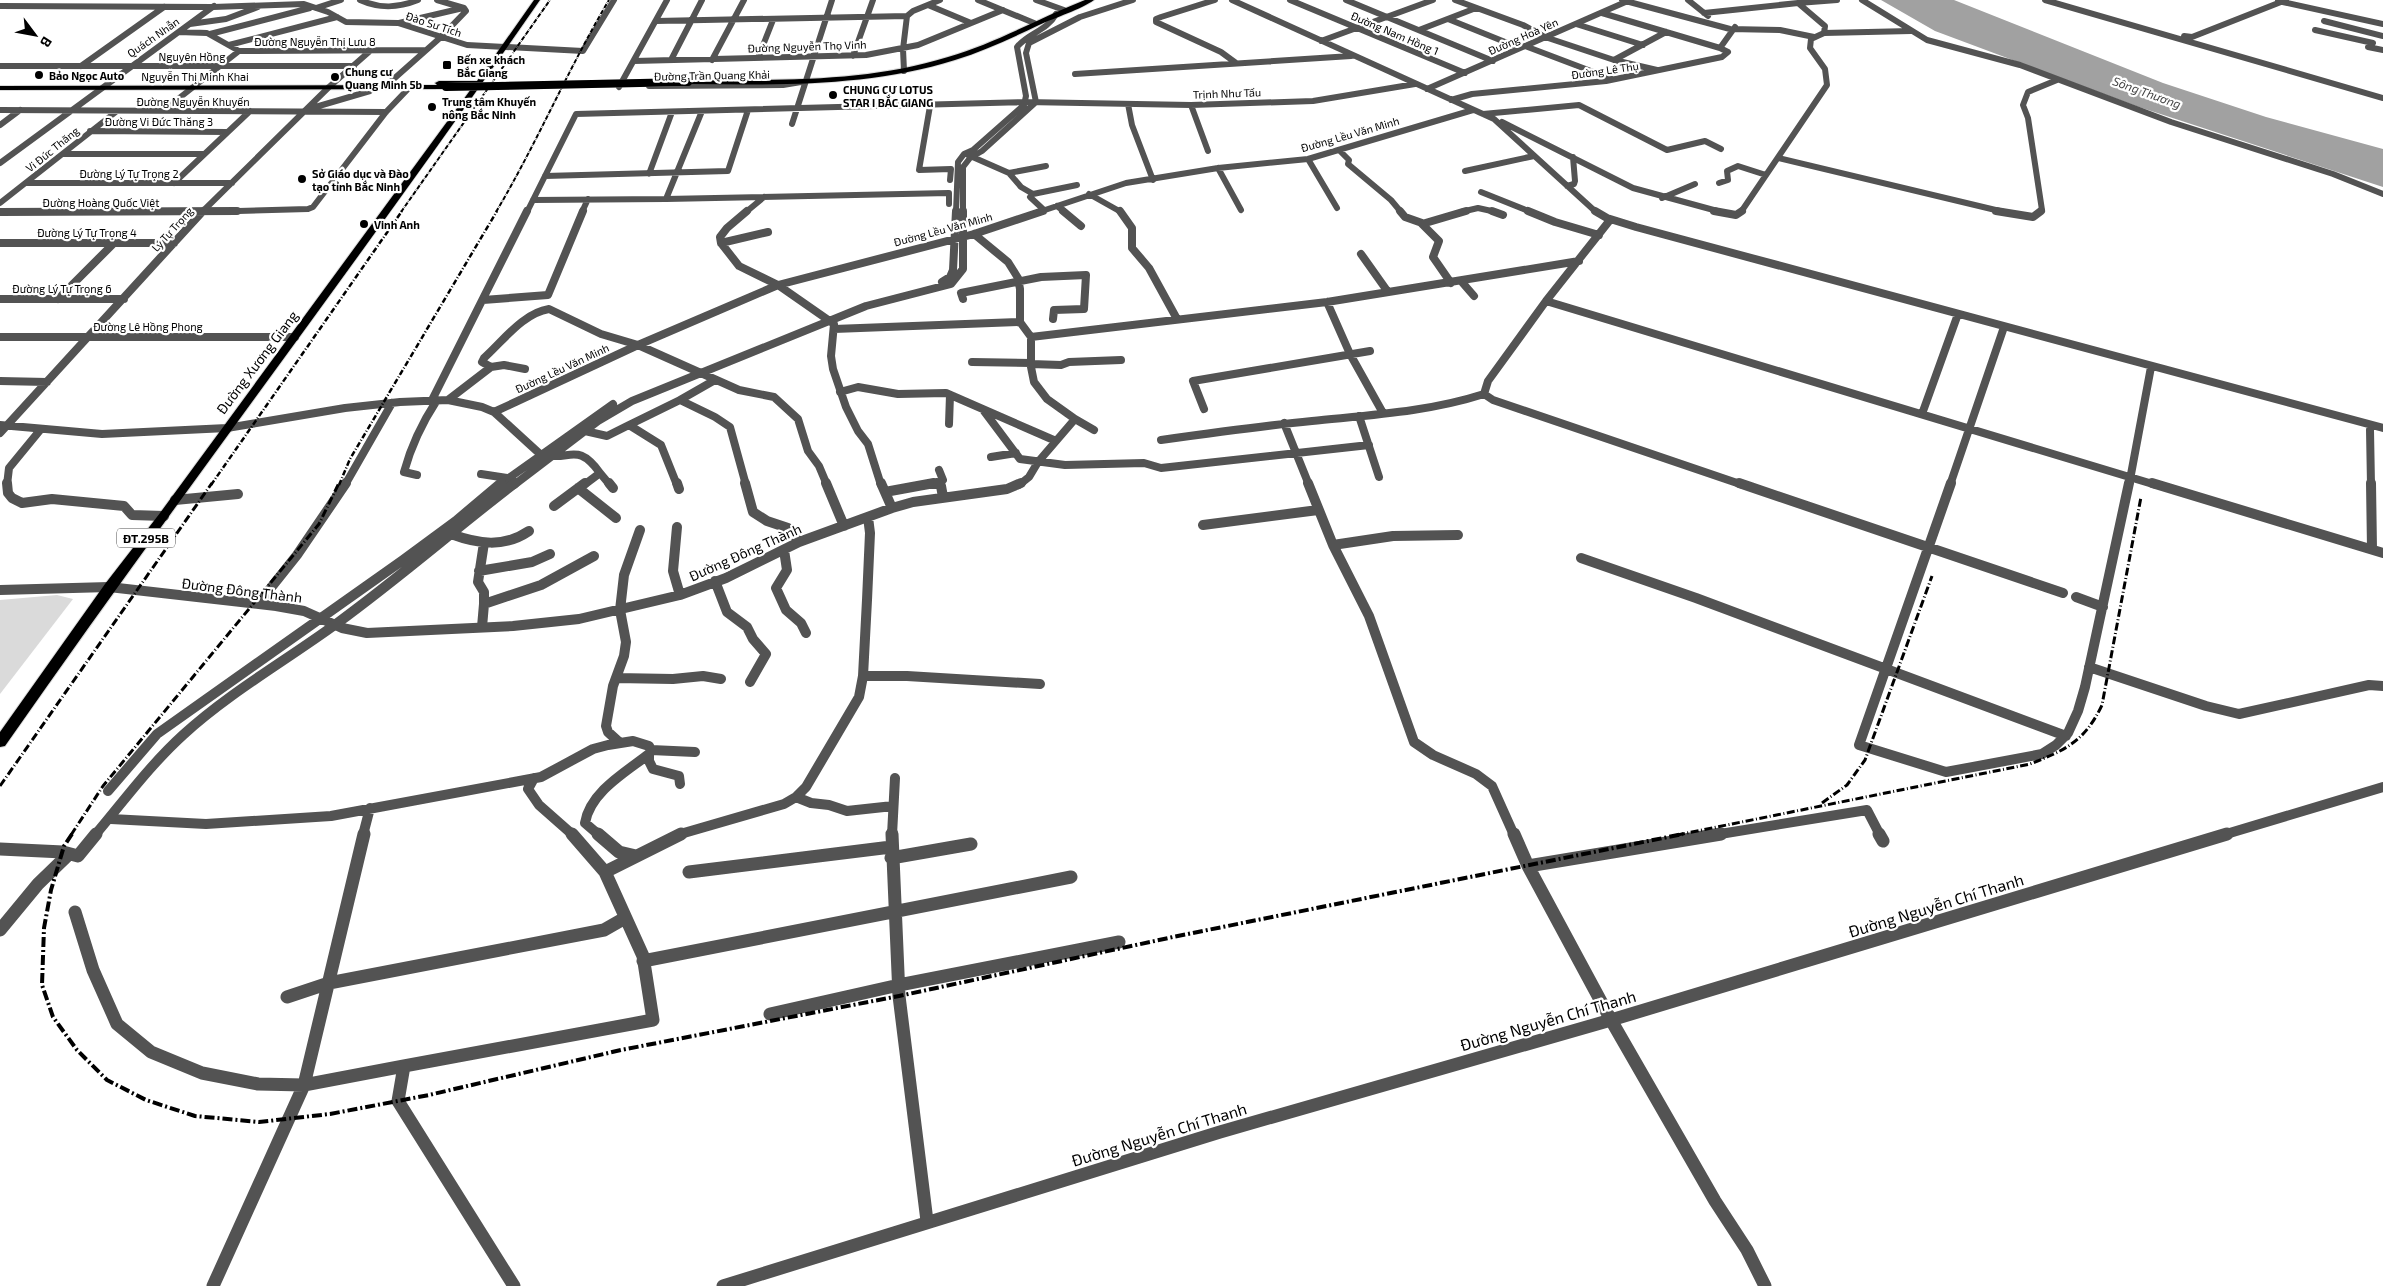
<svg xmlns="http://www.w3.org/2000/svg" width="2383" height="1286" font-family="'Exo 2',sans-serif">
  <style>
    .green { fill: #dadada }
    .water { fill: #a1a1a1 }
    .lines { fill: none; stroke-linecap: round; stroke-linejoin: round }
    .major-casing { stroke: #dbdbdb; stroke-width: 2 }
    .minor-far3 { stroke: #535353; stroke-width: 6 }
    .minor-far2 { stroke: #535353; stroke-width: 8 }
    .minor-far1 { stroke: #535353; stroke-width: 10 }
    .minor { stroke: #535353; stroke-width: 13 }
    .major { fill: #000; fill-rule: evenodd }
    .rail-far3 { stroke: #000; stroke-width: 2; stroke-dasharray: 4.5 1 0.5 1; stroke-linecap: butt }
    .rail-far2 { stroke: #000; stroke-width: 2.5; stroke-dasharray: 5.5 2 1 2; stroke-linecap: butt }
    .rail-far1 { stroke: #000; stroke-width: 3; stroke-dasharray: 8 2.5 1 2.5; stroke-linecap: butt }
    .rail { stroke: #000; stroke-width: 4; stroke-dasharray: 10 3 2 3; stroke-linecap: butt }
    .major-bridge-casing { stroke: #dbdbdb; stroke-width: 8; stroke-linecap: butt }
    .major-bridge { stroke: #000; stroke-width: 8 }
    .poi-dot { fill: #000; stroke: #fff; stroke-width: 2 }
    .labels { text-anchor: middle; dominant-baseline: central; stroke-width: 4.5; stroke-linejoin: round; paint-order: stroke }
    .far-street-label { font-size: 11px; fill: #000; stroke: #fff }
    .far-poi-label { font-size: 11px; font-weight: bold; fill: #000; stroke: #fff; text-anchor: start }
    .far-water-label { font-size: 12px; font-style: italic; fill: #424242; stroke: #fff }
    .shield { fill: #fff; stroke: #4c4c4c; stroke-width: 1 }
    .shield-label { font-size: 12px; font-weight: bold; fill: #000 }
    .street-label { font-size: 14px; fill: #000; stroke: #fff }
    .near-street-label { font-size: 16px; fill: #000; stroke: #fff }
  </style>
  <rect width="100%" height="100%" fill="#fff"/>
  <path class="green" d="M57,595l16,4 -73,95v-94z"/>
  <path class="water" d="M1881,0h73l209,83 103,34 117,32v38l-244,-80 -204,-76z"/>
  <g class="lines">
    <g class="major-casing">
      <path id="major" d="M534,0h6c-174,252 -360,495 -535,746l-5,1v-15l105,-148 55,-71 314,-428h-26l2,2 -4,2 -446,1v-4l437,-1 -2,-2 4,-2h38z
        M1085,0h9c-12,9 -40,18 -55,25 -27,13 -55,26 -84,35 -86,27 -177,25 -267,24l-4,-2 4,-2c87,0 176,3 260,-23 48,-14 91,-39 137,-57z"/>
    </g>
    <path class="minor-far3" d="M360,0c20,9 38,8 58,0
      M978,0l56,23
      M1036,0l28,10
      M1215,0l-54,17 -5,2v3l65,30 15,11
      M1232,0l262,119 102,93
      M1290,0l175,73
      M1346,0l147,61
      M1455,0l68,25 22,12 69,23 43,10
      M1622,0l108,29 50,1 34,7
      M1688,0l20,16
      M1862,0l65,40 93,25 151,57 162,52 50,20
      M2045,0l338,98
      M2278,1l105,23
      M1798,3l39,-3
      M928,5l43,18
      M0,6l213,1 91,-3 24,8 18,10 52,1 69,22 116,6 31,-51
      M316,8l25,-8
      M1602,13l118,35
      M1704,13l94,-10 27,23 -1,7
      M1448,19l72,29
      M656,21l251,-5 6,-5 27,-11
      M2324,21l59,15
      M399,23l64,-15
      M190,24l36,-5 32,-12
      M1576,24l67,21
      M1419,30l57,-22
      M2315,30l58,13
      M179,32l28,1 32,18 187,-1
      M210,34l100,-26
      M2184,36l8,1 94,-37
      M1321,41l112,-41
      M229,45l108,-28
      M1525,46l87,33
      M2368,47l15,3
      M853,56l20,-56
      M758,58l15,-38
      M671,60l31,-60
      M712,60l32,-60
      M1614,60l52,-28
      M634,61l232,-6 52,-10 85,-35
      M0,66h354
      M81,66l83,-59
      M904,71l-1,-22 4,-33
      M1075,74l276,-18
      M388,84l53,-47 25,-26 -2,-3 -27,-8
      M649,86l134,-1 18,-3
      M619,87l48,-87
      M1427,89l203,-89
      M1451,100l21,-6 134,-13 116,-24 6,-5 -8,-4 15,-21
      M1036,102l-10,-49 3,-10 51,-26 53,-17
      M1128,104l4,21 21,55
      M1191,105l17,46
      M930,106l-11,64 32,-1 -1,11
      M312,108l58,-17
      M0,110l386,2
      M164,110l75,-59
      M1483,114l96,-9 88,45 38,-9 16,8
      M1502,122l131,66 88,24
      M792,124l40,-124
      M0,125l20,-15
      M90,131l137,1
      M1340,151l9,9 -1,4 43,36 10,12
      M63,154h140
      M968,155l41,18 12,14 12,7 -3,3 14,13
      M1778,158l226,54
      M1308,159l29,49
      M0,163l214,-157
      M1218,168l23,42
      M1465,171l69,-15
      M1009,173l37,-7
      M649,174l23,-62
      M545,176l183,-5 20,-61
      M26,183h206
      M174,183l76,-72
      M1719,183l9,-3 -1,-9 11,-5 28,9
      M1567,186l7,-2 1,-3 -2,-24
      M1481,192l50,20
      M1033,194l44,-9
      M1089,194l32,18
      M1662,198l33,-14
      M666,199l283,-6v11
      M533,200l133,-1 36,-88
      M0,203l117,-92
      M1057,206l8,6
      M0,212h202l106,-3 5,-2 73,-95 21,-22
      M202,212l127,-125 41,-36
      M527,212l49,-98 450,-12 165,3 122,-4 102,-17
      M582,212l6,-13
      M746,212l18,-15
      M956,212l2,-50 6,-8 9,-4 51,-45 2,-9 -9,-49c11,-14 30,-16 39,-33
      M963,212v-45l7,-9 12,-7 54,-49
      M1039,212l87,-29 92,-15 90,-9 165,-49
      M1461,212l17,-4 18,4
      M1741,212l86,-127 -2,-16 -15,-21 1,-9 13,-6 87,-2
      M2039,212l3,-2 -14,-92 -5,-13 5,-13 29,-12"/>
    <path class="minor-far2" d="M747,211l-20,17 -7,9 1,6 18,23 39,19 56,39 -3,32 2,13 13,38 12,24 10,13 13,41
      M1063,211l18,15
      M1120,211l12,17v20l17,20 28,51
      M1400,211l5,6 17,6
      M1492,211l11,4
      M1528,211l27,11 44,13
      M1595,211l12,7 29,9 747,201
      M1714,211l22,4 6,-4
      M1996,211l37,6 8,-6
      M0,212l237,-1
      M1610,220l-64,81 -58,80 -4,13 9,6 250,85
      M974,234l34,28 10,16 2,11v33l11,15v30l3,15 13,17 28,20 -37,43 -9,15 -10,8
      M0,243h174
      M721,243l47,-11
      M1361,254l27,38
      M1461,281l13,15
      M942,282l8,-5 3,-7 3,-59
      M1451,283l-18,-26 6,-16 -17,-17 44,-13
      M0,299h124
      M58,299l56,-56
      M963,299l-2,-6 80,-16 45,-2 -2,34 -30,1 -1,9
      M483,300l65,-5 35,-84
      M1546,301l610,184
      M1327,302l23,52 33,59
      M834,329l186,-7
      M0,337h295
      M1031,337l296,-35 252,-41
      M972,362l59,1
      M1031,364l30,1 8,-3 52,-2
      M491,367l13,-2 21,4
      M0,381l47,1
      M840,392l18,-5 40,7 48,-1 110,48
      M432,400l95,-189
      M448,400l43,-33 -9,-5 2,-4c19,-17 39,-45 65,-49l52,25 37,11 101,45 35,7 24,22 10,32 11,15 8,19
      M680,400l35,-20
      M1204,409l-11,-28 177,-30
      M984,411l36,48 45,6 79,-2 17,5 208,-23
      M494,412l144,-67 140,-60 196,-51 69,-23
      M1922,414l36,-100
      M1359,416l20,61
      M1075,419l19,11
      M1284,423l25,62
      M949,424l1,-29
      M0,425l102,9 125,-6 118,-20 55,-6 48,-2 34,7 12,5 46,42c30,9 36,-14 60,19l-16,12
      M2370,430l1,55
      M585,431l22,5 22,-11
      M0,433l203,-222
      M1161,440c50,-7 100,-14 151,-19 58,-6 116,-9 172,-27
      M991,457l25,-4
      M939,470l4,10 -4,4
      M600,473l10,12
      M481,474l26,4
      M417,475l-13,-3c7,-26 18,-49 33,-72
      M7,485l2,-17 32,-39
      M345,485l47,-82
      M499,485l114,-81
      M514,485l84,-64 34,-20 234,-95 85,-22 12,-15v-58
      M677,485l-16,-40 -32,-20 51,-25 35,17 15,10 16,58
      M927,485h12
      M1950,485l54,-158
      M2129,485l22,-118"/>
    <path class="minor-far1" d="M7,483l1,10 4,5 10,5 30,-4 72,7 8,9 32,1
      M609,483l4,5
      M677,483l2,6
      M745,483l8,29 14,9 21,7 11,14
      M826,483l18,43
      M881,483l11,25
      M937,483l4,3 2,11
      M1308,483l25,62 36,71 45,126 19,13 43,19 16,12 22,49
      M1739,483l324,110
      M1951,483l-92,262 87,27 96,-18 14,-9 12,-12 10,-22 7,-24 44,-204
      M2152,483l231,70
      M2371,483l1,66
      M578,488l38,30
      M885,492l49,-9
      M175,500l63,-6
      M554,506l31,-23
      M1203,525l115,-15
      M677,527l-4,44 7,24
      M451,534c27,10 53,14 78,-3
      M484,543l-6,39 6,10v12l57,-19 53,-29
      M1333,545l60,-9 65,-1
      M784,550l3,20 -11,18 10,22 15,13 5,10
      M1581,558l115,40 370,138
      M479,571l53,-9 18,-8
      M715,581l12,31 20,15 6,12 13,15 -16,28
      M0,590l109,-3 167,19 28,5 38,17 25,5 146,-7 66,-7 101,-24 46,-17 73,-36 93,-34 21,-6 94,-13 14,-6
      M2076,597l27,10
      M258,604l39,-49 49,-72
      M482,627l2,-23
      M2089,667l117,39 33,8 130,-29 14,1
      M863,676h44l133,8
      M616,678l57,1 30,-3 18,3
      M620,743l-12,-11 -2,-6 7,-40 11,-30 2,-14 -6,-32 4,-35 16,-45
      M651,750l44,2
      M649,754v7l4,8 26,7 1,8
      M534,778l-6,11 11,16 34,30
      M108,791l49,-57 246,-174 53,-39 45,-38
      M796,797l15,6 18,2 18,6 46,-5
      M111,819l95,5 125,-8 210,-39 52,-28 15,-4 25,-4 16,5 2,4 -2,4c-23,18 -59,38 -64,69l14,12
      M95,835c28,-33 55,-70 88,-100 46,-42 102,-74 153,-111 62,-45 119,-95 179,-141
      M363,835l7,-27
      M677,835l107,-31 12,-7 10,-10 53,-90 4,-21 4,-76 3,-67 -2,-16
      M892,835l3,-57
      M1714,835l153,-25 13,25
      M2223,835l160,-48"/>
    <path class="minor" d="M572,834l33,38
      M598,834l21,18 17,4
      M892,834l7,162 28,225
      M1514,834l14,32 83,154 104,181 32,49 18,36
      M1879,834l4,7
      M0,849l63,3 15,4 18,-22
      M891,858l80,-14
      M1528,866l193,-32
      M689,872l202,-25
      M75,912l18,58 24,54 34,28 51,21 56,11 46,1 100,-19
      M0,930l38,-46 31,-30
      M643,961l428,-84
      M287,997l42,-14 275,-53 21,-12
      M770,1014l129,-29 220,-43
      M213,1286l91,-201 60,-251
      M514,1286l-116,-185 6,-35 249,-46 -10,-64 -38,-84 76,-38
      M723,1286l497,-154 391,-112 616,-186"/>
    <use href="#major" class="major"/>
    <path class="rail-far3" d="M401,212l149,-212
      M496,212c41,-69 72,-143 113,-212"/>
    <path class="rail-far2" d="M211,485l191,-274
      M339,485l11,-26 147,-248"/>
    <path class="rail-far1" d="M0,786l212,-303
      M1822,803l25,-18 18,-25 67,-184
      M71,835l32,-49 216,-262 20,-41
      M1677,835l353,-71c36,-14 55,-23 72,-59l39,-208"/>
    <path class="rail" d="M72,834l-8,12 -13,44 -7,38 -2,57 11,32 24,33 30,30 39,20 49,16 64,6 71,-8 99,-19 192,-45 278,-54 274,-59 510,-103"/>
    <g class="major-bridge-casing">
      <path id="major-bridge" d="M446,87l242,-5"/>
    </g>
    <use href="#major-bridge" class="major-bridge"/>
  </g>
  <g class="poi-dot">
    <rect x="442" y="60" width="10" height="10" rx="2.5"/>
    <circle cx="39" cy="75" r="5"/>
    <circle cx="335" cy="77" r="5"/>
    <circle cx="833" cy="95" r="5"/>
    <circle cx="432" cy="107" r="5"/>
    <circle cx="302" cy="179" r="5"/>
    <circle cx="364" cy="224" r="5"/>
  </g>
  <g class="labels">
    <g class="far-street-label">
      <text transform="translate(434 24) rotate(18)">Đào Sư Tích</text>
      <text transform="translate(1395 33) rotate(23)">Đường Nam Hồng 1</text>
      <text transform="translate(1523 36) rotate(-24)">Đường Hoà Yên</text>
      <text transform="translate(153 37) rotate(-35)">Quách Nhẫn</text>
      <text x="315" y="41">Đường Nguyễn Thị Lưu 8</text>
      <text transform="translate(807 46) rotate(-2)">Đường Nguyễn Thọ Vinh</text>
      <text x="192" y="56">Nguyên Hồng</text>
      <text transform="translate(1605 70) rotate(-8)">Đường Lê Thụ</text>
      <text transform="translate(712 75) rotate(-1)">Đường Trần Quang Khải</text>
      <text x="195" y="76">Nguyễn Thị Minh Khai</text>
      <text transform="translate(1227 93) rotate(-2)">Trịnh Như Tấu</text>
      <text x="193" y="101">Đường Nguyễn Khuyến</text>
      <text x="159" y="121">Đường Vi Đức Thăng 3</text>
      <text transform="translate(1350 134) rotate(-16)">Đường Lều Văn Minh</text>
      <text transform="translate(52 149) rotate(-39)">Vi Đức Thăng</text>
      <text x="129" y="173">Đường Lý Tự Trọng 2</text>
      <text x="101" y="202">Đường Hoàng Quốc Việt</text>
      <text transform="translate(172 229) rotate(-48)">Lý Tự Trọng</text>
      <text transform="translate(943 229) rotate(-15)">Đường Lều Văn Minh</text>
      <text x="87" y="232">Đường Lý Tự Trọng 4</text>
      <text x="62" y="288">Đường Lý Tự Trọng 6</text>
      <text x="148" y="326">Đường Lê Hồng Phong</text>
      <text transform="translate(562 368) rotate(-25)">Đường Lều Văn Minh</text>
    </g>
    <g class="far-poi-label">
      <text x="457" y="59">Bến xe khách<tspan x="457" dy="13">Bắc Giang</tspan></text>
      <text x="345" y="71">Chung cư<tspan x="345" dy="13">Quang Minh 5b</tspan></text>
      <text x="49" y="75">Bảo Ngọc Auto</text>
      <text x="843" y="89">CHUNG CƯ LOTUS<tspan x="843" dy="13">STAR I BẮC GIANG</tspan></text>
      <text x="442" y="101">Trung tâm Khuyến<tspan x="442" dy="13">nông Bắc Ninh</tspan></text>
      <text x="312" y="173">Sở Giáo dục và Đào<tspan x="312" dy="13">tạo tỉnh Bắc Ninh</tspan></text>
      <text x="374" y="224">Vinh Anh</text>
    </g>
    <g class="far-water-label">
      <text transform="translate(2147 92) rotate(20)">Sông Thương</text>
    </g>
    <rect class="shield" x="117" y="528.5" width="58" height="19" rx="4"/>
    <g class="shield-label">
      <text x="146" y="538">ĐT.295B</text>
    </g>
    <g class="street-label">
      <text transform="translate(257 362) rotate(-53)">Đường Xương Giang</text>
      <text transform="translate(745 552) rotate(-24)">Đường Đông Thành</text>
      <text transform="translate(242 590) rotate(7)">Đường Đông Thành</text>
    </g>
    <g class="near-street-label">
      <text transform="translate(1936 905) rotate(-17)">Đường Nguyễn Chí Thanh</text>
      <text transform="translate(1548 1020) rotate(-16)">Đường Nguyễn Chí Thanh</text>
      <text transform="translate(1159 1134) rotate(-17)">Đường Nguyễn Chí Thanh</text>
    </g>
  </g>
  <g transform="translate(35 35) rotate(122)" stroke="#ffffff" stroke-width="4" paint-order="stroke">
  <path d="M0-4L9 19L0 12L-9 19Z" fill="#000000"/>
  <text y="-8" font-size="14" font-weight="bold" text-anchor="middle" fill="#000000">B</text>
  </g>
</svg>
